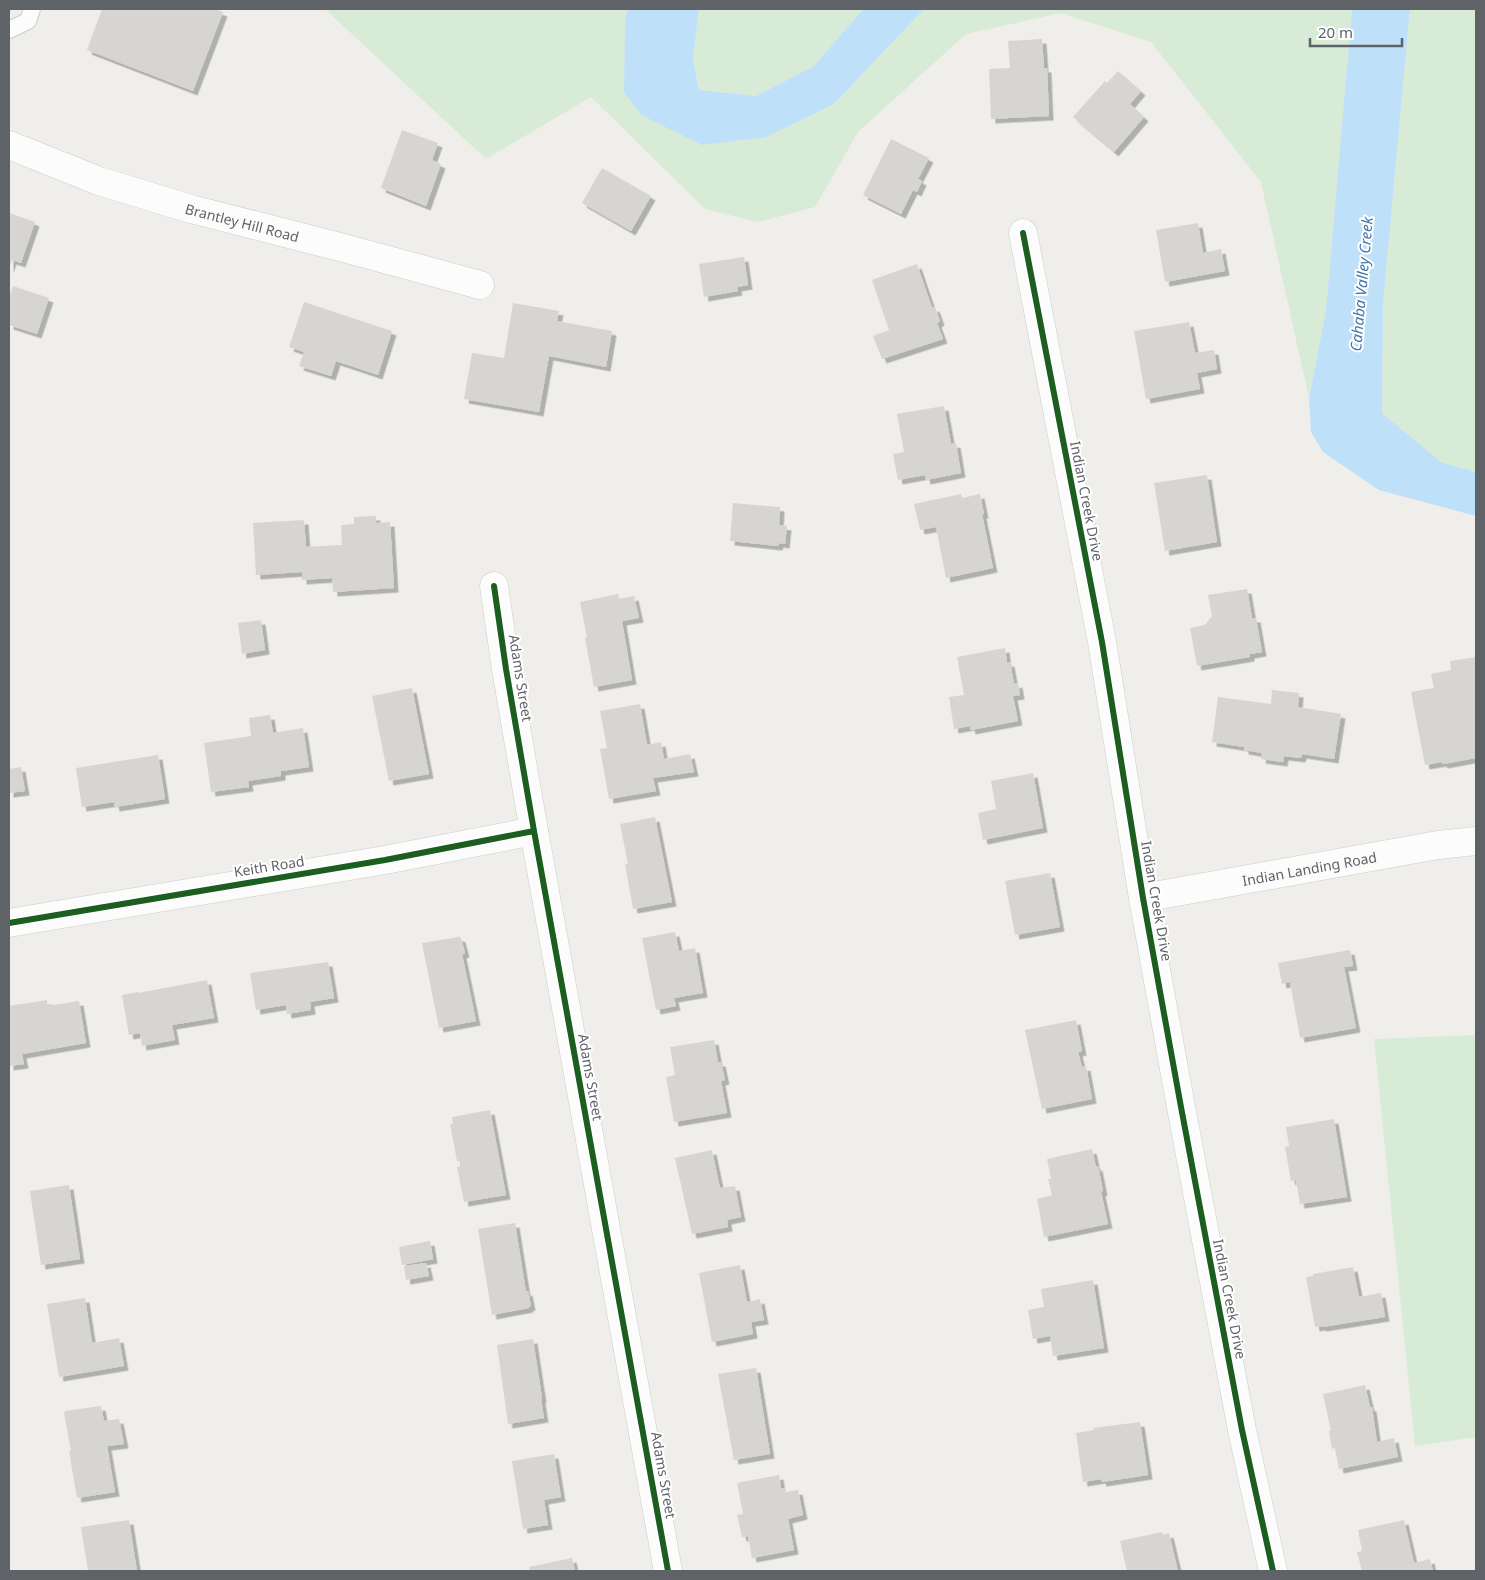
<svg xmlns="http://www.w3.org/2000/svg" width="1485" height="1580" font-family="'Noto Sans',sans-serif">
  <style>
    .green { fill: #d8ebd6 }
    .water { fill: #bfe0f9 }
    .building { fill: #d6d5d3; filter: url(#shadow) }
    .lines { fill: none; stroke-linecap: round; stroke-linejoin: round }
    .service-casing { stroke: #cbcccc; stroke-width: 18 }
    .minor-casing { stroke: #cbcccc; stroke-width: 29 }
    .service { stroke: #fdfcfc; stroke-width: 16 }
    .minor { stroke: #fdfcfc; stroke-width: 28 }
    .cycleway-casing { stroke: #fff; stroke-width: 9 }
    .cycleway { stroke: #1b5e20; stroke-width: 6 }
    .labels { text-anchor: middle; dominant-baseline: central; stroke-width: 4; stroke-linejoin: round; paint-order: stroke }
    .street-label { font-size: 14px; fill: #5f6368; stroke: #fff }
    .water-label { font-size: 15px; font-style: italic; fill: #4174aa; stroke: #fff }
  </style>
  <defs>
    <filter id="shadow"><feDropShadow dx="4.5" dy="4.5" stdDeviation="0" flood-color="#0004"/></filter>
  </defs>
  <rect width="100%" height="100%" fill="#efeeea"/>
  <path class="green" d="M325,9h303l-3,10 -1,73 210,12 90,-95h428l-26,301 -17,88 -48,-216 -110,-140 -91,-29 -94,21 -108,98 -43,75 -57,15 -53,-13 -114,-112 -105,62z
    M699,9h164l-49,57 -58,30 -57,-6 -6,-31z
    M1410,9h66v463l-35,-10 -59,-49 1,-109z
    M1476,1035v402l-61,9 -41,-407z"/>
  <path class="water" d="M628,9h71l-6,50 6,31 57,6 58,-30 49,-57h61l-90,95 -68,33 -64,8 -61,-30 -17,-23 1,-73z
    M1352,9h58l-27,295 -1,109 59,49 35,10v44l-97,-26 -56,-38 -12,-20 -2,-34 17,-88z"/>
  <path class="building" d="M102,9h112l9,3 -30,79 -106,-41z
    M1042,39l2,29h3l2,48 -58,3 -2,-50 21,-1 -2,-27z
    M1118,71l23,20 -11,13 14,13 -30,35 -41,-35 32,-36 2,2z
    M402,130l36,13 -6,17 9,4 -15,42 -45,-18z
    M891,139l38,19 -11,21 4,2 -5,11 -4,-2 -12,24 -38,-19z
    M602,168l49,28 -20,35 -49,-28z
    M9,213l26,9 -14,41 -9,-3 -3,9z
    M1198,223l5,30 18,-4 4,22 -60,11 -9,-52z
    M744,257l4,28 -11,2 1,4 -34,6 -5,-33z
    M917,264l15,44 3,-1 5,14 -3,2 6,16 -61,20 -9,-23 16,-6 -17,-50z
    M13,286l36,12 -12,36 -28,-9v-26z
    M304,302l88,29 -14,44 -42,-14 -5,15 -32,-10 5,-14 -15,-5z
    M513,303l46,8 -2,10 55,10 -6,36 -57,-11 -10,56 -75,-13 8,-46 32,5z
    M1189,322l6,31 19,-3 3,19 -20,4 3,16 -54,10 -12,-68z
    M944,406l7,38 5,-1 5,30 -35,7 -1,-5 -27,5 -5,-26 11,-2 -7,-38z
    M1207,475l10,67 -52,9 -11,-68z
    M961,494l1,4 18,-4 4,20h-2l11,54 -47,10 -10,-51 -16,3 -6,-26z
    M733,503l47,4 -1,18 8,1 -2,18 -6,-1 -1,3 -48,-5z
    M376,516v7l14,-1 4,66 -61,4 -1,-14 -30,2v-8l-46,3 -3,-52 51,-3 2,27 36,-2 -1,-20 13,-1v-7z
    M1247,589l5,29h4l6,34 -12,2v3l-53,9 -7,-38 15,-3 7,-9 -4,-21z
    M618,594l1,5 15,-3 5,22 -17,3 10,59 -38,7 -9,-49 2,-1 -7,-35z
    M261,620l4,30 -23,4 -4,-31z
    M1005,648l2,15 3,-1 4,22 4,-1 2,12 -7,1 5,25 -47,9 -1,-4 -16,3 -5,-32 15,-2 -7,-38z
    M1476,657v101l-33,6 -1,-2 -17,3 -14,-73 23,-4 -3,-14 20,-4 -1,-9z
    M412,688l17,86 -40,7 -17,-85z
    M1272,690l27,3 -1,14 43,7 -7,45 -32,-5 -1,4 -17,-2 -1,6 -22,-3 1,-6 -18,-3v-3l-32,-5 6,-45 53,7z
    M640,704l7,41 14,-3 3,17 26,-5 4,18 -41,6 3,13 -47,8 -9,-50 7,-1 -7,-37z
    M270,715l3,18 30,-5 6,39 -28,4v5l-33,5 1,6 -38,5 -7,-49 47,-7 -2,-18z
    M158,755l7,44 -50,8 -1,-5 -32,5 -6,-39z
    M21,767l4,24 -16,2v-24z
    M1033,773l10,55 -60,12 -5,-27 18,-4 -5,-28z
    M655,817l17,85 -39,7 -8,-45h3l-8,-40z
    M1050,873l10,54 -45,8 -10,-54z
    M675,932l4,19 16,-3 8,45 -29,5 2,8 -20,4 -14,-72z
    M459,937l2,1 4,15 -3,1 14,67 -37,7 -17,-85z
    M1350,950l3,16 -9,1 12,61 -56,10 -10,-56 -8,2 -4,-21z
    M328,962l6,36 -24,4 1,8 -24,4 -1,-9 -30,5 -6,-37z
    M207,980l7,38 -42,7 3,15 -33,6 -2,-13 -11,2 -7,-40 16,-3v1z
    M47,1000v6l32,-5 7,42 -64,11 2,10 -15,2v-60z
    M1076,1020l6,31 -4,1 4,15 4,-1 6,33 -50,10 -17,-79z
    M714,1040l4,22h3l4,18 -4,1 6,32 -53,9 -8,-45 9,-2 -5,-28z
    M490,1110l16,85 -42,7 -7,-35 3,-1v-5h-3l-7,-37h3l-1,-7z
    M1334,1119l13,78 -47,7 -4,-24 -5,1 -6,-34 4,-1 -3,-19z
    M1092,1149l4,18 2,-1 5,25 -2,1 7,32 -64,13 -7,-38 15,-4 -4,-16h3l-4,-20z
    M712,1150l8,38 15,-2 6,31 -14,3 1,7 -36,7 -17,-76z
    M69,1185l11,74 -39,6 -11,-74z
    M515,1223l11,69 2,-1 3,15 -3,1 1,1 -37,7 -14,-86z
    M430,1241l3,18 -31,6 -3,-18z
    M426,1263l3,13 -23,4 -2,-14z
    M740,1265l7,37 13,-3 4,21 -13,2 2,12 -41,8 -13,-69z
    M1353,1267l6,30 22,-4 4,24 -63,10 -1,-1 -6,1 -9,-50 7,-1v-2z
    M1093,1280l11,68 -51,8 -3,-20 -17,3 -5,-29 16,-3 -3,-18z
    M85,1298l7,45 27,-5 5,28 -65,11 -12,-73z
    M533,1339l9,59 -1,1 3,19 -36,6 -11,-79z
    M756,1368l14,86 -36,6 -16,-86z
    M1365,1385l5,22h2l5,35 17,-4 4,19 -59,12 -4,-21 -3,1 -3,-18h2l-8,-37z
    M101,1406l3,15 15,-2 5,25 -17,2 8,46 -38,6 -8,-47h2l-7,-38 1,-2z
    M1140,1422l8,53 -46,7 -1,-3 -18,3 -7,-49 18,-3 -1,-2z
    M554,1454l7,43 -17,3 4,25 -25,4 -11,-68z
    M779,1475l2,13 5,1v3l12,-2 5,25 -15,4 6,31 -42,8 -4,-22 -6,1 -5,-22 6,-1 -6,-31z
    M129,1520l8,51h-49l-7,-44z
    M1404,1520l10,43 16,-4 3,12h-71l-5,-19 5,-1 -4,-21z
    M1162,1532l1,3 6,-2 9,38h-51l-7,-30z
    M572,1558l3,13h-45l-1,-4z"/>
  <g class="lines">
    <g class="service-casing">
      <path id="service" d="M9,30l19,-9 4,-12"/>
    </g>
    <g class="minor-casing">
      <g id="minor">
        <path id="s1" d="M9,145l90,36 92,28 149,38 140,38"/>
        <path d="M1023,233l79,409 41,256 38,209 61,323 31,141"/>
        <path d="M494,586l12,83 28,162 134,740"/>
        <path id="s2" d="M1143,898l295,-53 38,-4"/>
        <path d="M9,923l376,-63 149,-29"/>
      </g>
    </g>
    <use href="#service" class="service"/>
    <use href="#minor" class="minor"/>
    <g class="cycleway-casing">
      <path id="cycleway" d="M1023,233l79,409 41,256 38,209 61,323 31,141
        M494,586l12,83 28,162 134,740
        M9,923l376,-63 149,-29"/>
    </g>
    <use href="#cycleway" class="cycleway"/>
  </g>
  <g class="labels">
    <g class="street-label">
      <text stroke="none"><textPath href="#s1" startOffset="246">Brantley Hill Road</textPath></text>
      <text transform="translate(1087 501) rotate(79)">Indian Creek Drive</text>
      <text transform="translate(521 678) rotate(81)">Adams Street</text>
      <text transform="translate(269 866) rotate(-9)">Keith Road</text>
      <text stroke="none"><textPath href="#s2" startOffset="169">Indian Landing Road</textPath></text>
      <text transform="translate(1157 901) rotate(80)">Indian Creek Drive</text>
      <text transform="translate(591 1077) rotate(80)">Adams Street</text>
      <text transform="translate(1230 1299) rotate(79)">Indian Creek Drive</text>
      <text transform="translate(664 1475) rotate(80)">Adams Street</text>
    </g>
    <g class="water-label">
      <text transform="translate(1361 284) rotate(-85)">Cahaba Valley Creek</text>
    </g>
  </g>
  <rect width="1485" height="1580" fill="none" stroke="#5f6368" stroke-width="20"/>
  <path d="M1310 38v8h92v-8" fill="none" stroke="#5f6368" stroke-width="2.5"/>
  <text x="1318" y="38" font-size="15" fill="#5f6368" stroke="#ffffff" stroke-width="4" paint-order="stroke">20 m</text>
</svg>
